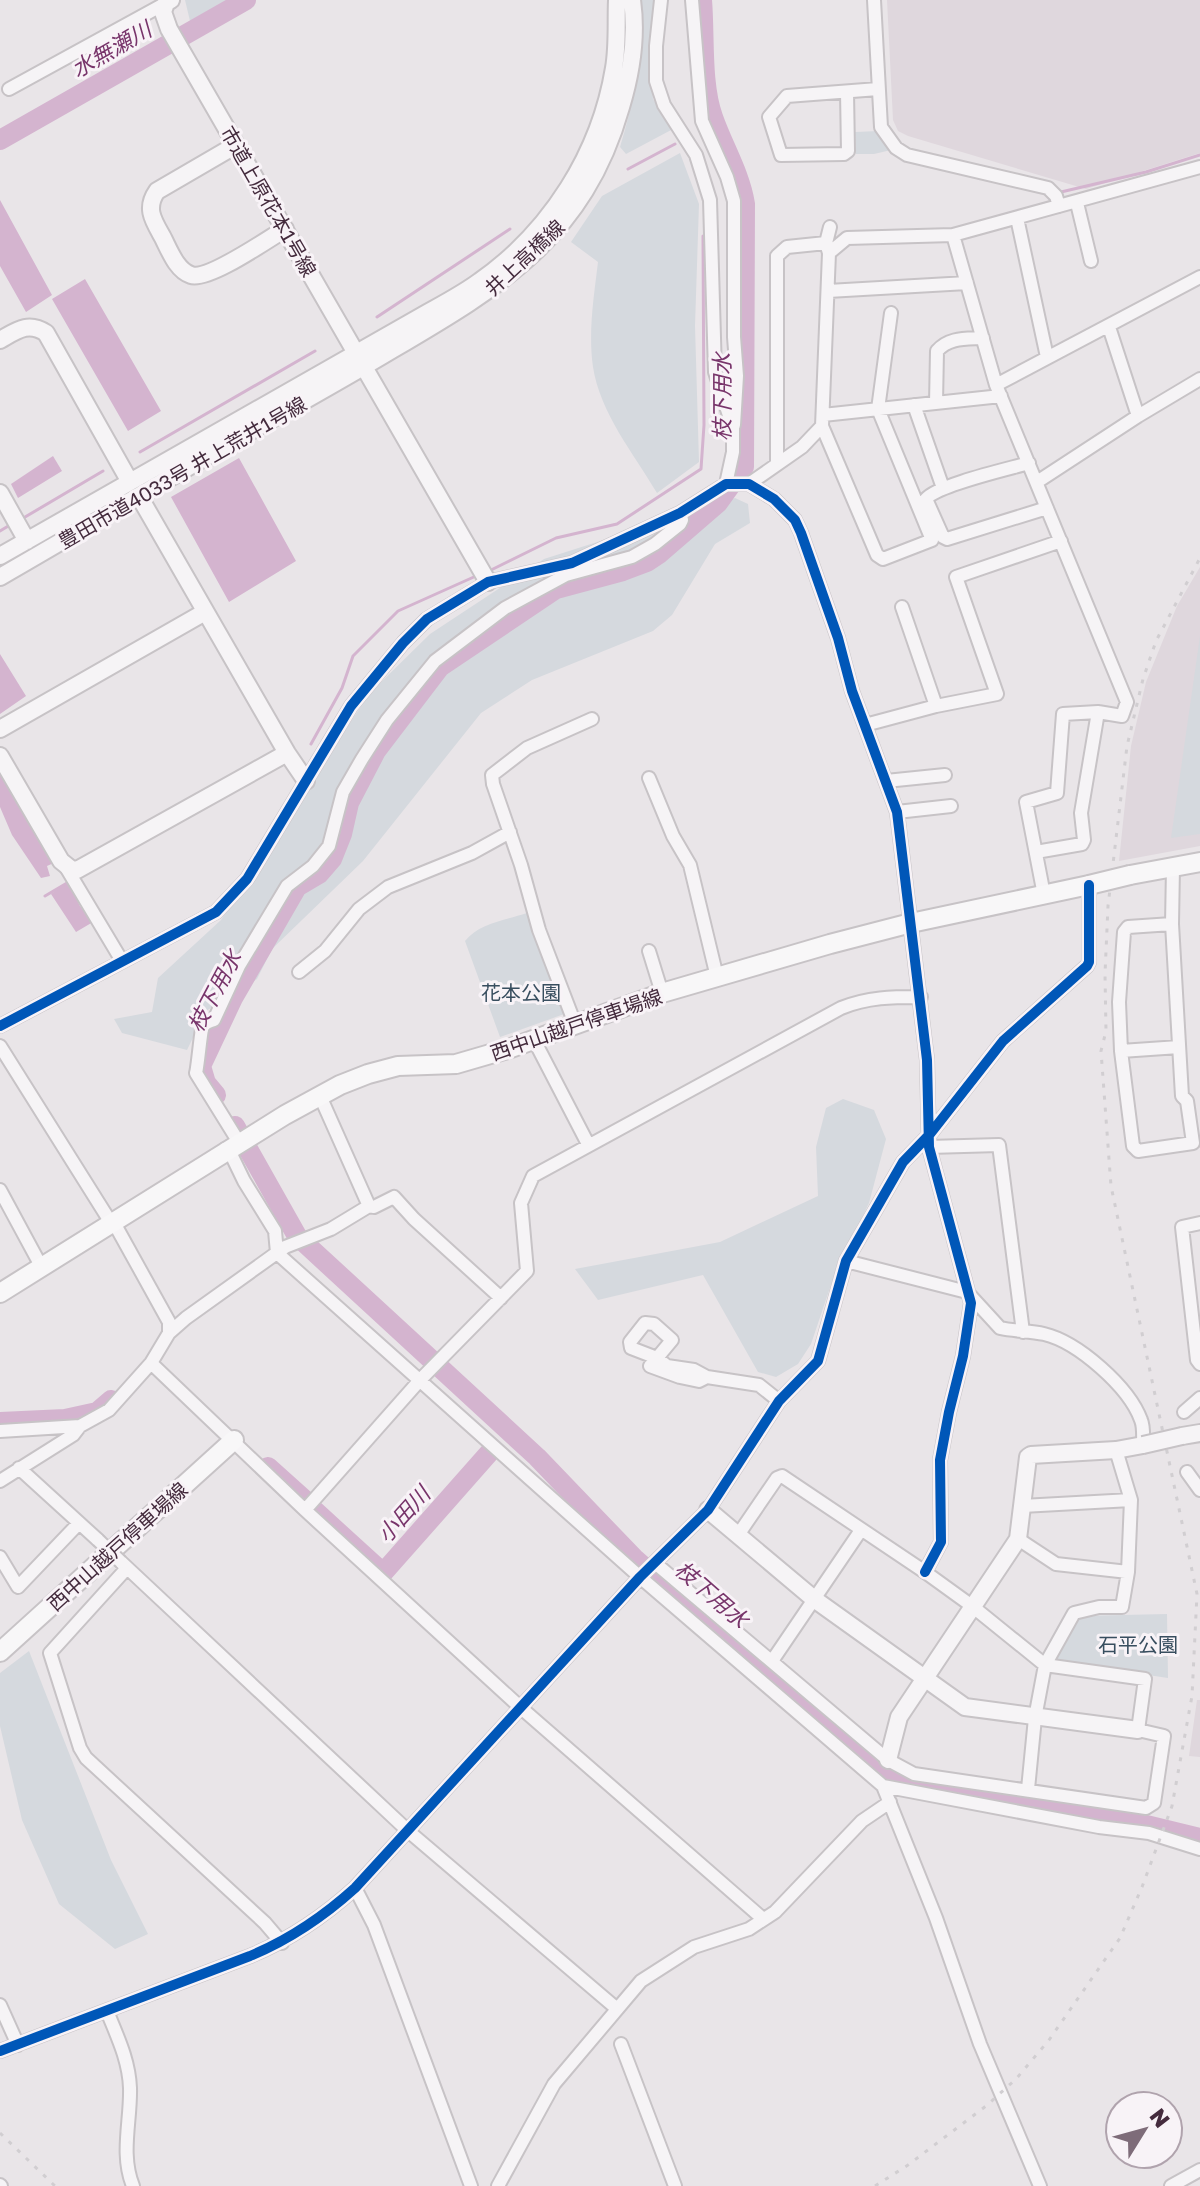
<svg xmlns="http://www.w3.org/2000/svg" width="1200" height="2186" font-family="'Golos Text','Noto Sans JP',sans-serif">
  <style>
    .built { fill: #dfd7dd }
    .green { fill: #d5d9de }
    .water { fill: #d4b4cf }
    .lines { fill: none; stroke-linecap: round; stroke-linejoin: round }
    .stream { stroke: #d4b4cf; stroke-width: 3 }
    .river { stroke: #d4b4cf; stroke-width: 20 }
    .minor-casing { stroke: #c7c3c6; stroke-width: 16 }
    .tertiary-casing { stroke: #c7c3c6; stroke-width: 20 }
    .secondary-casing { stroke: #c7c3c6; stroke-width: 22 }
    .minor { stroke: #f6f4f6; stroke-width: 12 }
    .tertiary { stroke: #f6f4f6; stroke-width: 16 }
    .secondary { stroke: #f8f7f8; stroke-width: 18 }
    .rail { stroke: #d1ced1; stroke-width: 3; stroke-dasharray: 4 8; stroke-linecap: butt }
    .minor-bridge-casing { stroke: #c7c3c6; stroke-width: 16; stroke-linecap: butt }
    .tertiary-bridge-casing { stroke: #c7c3c6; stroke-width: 20; stroke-linecap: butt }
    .secondary-bridge-casing { stroke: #c7c3c6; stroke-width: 22; stroke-linecap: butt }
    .minor-bridge { stroke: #f6f4f6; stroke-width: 12 }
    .tertiary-bridge { stroke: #f6f4f6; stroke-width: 16 }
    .secondary-bridge { stroke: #f8f7f8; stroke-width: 18 }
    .cycleway-casing { stroke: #f8f3f7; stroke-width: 15 }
    .cycleway { stroke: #0057b8; stroke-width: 10 }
    .labels { text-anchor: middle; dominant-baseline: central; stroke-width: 6; stroke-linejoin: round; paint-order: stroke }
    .street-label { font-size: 20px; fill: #442b3d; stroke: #f8f3f7 }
    .park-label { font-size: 20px; fill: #384e5f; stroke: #f8f3f7 }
    .water-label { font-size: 22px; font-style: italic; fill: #78356b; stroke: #f8f3f7 }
  </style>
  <rect width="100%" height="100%" fill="#e9e5e8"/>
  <path class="built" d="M887,0h313v153l-114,36 -178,-53 -10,-5 -5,-11z
    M1200,567v279l-81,15 12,-115 15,-64 31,-76z
    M1197,1700h3v57l-11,-1z"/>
  <path class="green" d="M185,0h42l-37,21z
    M639,0h15l-4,54 3,45 20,30 -47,25 -6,-7c15,-49 23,-96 19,-147z
    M879,131l12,19 -17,4h-18l-1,-22z
    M680,153l19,51 -4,122 4,136 -42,31c-23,-39 -57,-80 -64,-126 -5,-35 1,-71 5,-105l-27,-20 31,-46z
    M735,498l13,6 2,19 -35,21 -43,71 -19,16 -121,49 -51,33 -118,148 -91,88 -15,30 -51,32 -19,39 -65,-17 -8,-14 38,-7 6,-34 63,-58 148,-226 61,-60 114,-75z
    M1200,636v198l-29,4z
    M527,913l40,100 -67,24 -35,-96c14,-18 41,-21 62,-28z
    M843,1099l31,11 12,29 -17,64 -35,73 -23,68 -13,20 -22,13 -18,-5 -55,-97 -105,25 -23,-31 145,-27 98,-46 -2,-49 10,-39z
    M1167,1614l1,64 -115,-17 26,-45z
    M29,1651l82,209 37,74 -33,15 -56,-45 -37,-84 -22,-94v-53z"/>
  <path class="water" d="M0,200l52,95 -26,17 -26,-46z
    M85,279l76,132 -33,20 -76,-132z
    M53,456l9,15 -44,27 -7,-14z
    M239,458l57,103 -67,41 -58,-105z
    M0,654l26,42 -26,18z
    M7,772l51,89 -11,5 3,10 -9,2 -29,-43 -12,-28v-32z
    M68,882l12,24 13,16 -17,10 -25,-38z"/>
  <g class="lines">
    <path class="stream" d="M628,169l47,-25
      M1061,192l85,-20 54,-17
      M377,317l133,-88
      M140,452l175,-101
      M20,520l83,-49
      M0,531l10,-6
      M487,572l69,-34 61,-14 84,-55 3,-44 -1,-189
      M311,744l31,-56 11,-32 45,-45 78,-35
      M45,896l22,-13"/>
    <path class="river" d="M0,140l246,-140
      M216,1095l-10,-12 -5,-17 32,-68 64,-111 22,-13 13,-15 10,-25 7,-31 27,-52 64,-84 116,-78 67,-18 24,-9 12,-8 59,-51 26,-36 1,-263c-5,-31 -22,-58 -32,-87 -12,-33 -8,-81 -11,-117
      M235,1126l62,110 240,221 97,101 232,203 29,18 20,8 182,26 103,25
      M0,1422l65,-3 32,-7 14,-12
      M268,1467l39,35
      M315,1511l68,62 106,-120"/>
    <g class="minor-casing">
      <path id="minor" d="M661,0l-5,46v35l8,24 32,50 14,45 5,172 18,56v24l-7,32
        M692,0l10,121 25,56 7,24v136l3,39 -3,49
        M874,0l7,127 15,21 11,7 141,33 8,8 3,10
        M9,89l157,-86
        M847,92l1,59 -4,3 -63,1 -12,-38 18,-21 91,-7
        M1077,203l14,58
        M1017,218l30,139
        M953,235l43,150 131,317 -5,14 -24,-4 -35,2 -6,79 -31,9 18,93
        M826,243l4,-16
        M828,291l139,-8
        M891,313l-13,96 54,131 -49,19 -6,-4 -55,-129 7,-173 18,-15 106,-3 247,-68
        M1109,327l29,89
        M996,385l204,-108
        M936,403l1,-52c12,-14 29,-12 46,-13
        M914,405l29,83
        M823,415l178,-19
        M1029,463c-21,6 -92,22 -103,36l17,38 4,2 100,-31
        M777,464v-208l10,-9 39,-4 3,10
        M1037,482l101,-66 62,-37
        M749,484l53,-37 20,-21
        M902,607l34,99
        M865,725l71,-19 61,-12 -41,-117 105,-36
        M649,778l24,58 17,29 27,112
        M886,781l59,-6
        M897,812l54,-6
        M1036,852l46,-8 2,-4 -3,-27 17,-101
        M64,864l58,97
        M1173,867l-1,57 10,172 5,5 6,42 -55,8 -5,-5 -12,-95 58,-4
        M649,951l13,42
        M299,972l26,-21 34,-42 29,-22 84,-34 38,-21
        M575,1024l-36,-94 -18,-65 -28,-81 -1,-9 35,-27 65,-29
        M0,1026l216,-114 31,-33 104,-173 52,-63 24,-24 61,-37 84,-19 108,-50 46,-29h23l25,15 21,21 6,13 37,105 14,53 45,121 30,248 2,87 42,156 -8,53 -14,56 -9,48 1,82 -16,30
        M533,1038l55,106
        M0,1046l108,172 5,3 56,101v11
        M1121,1051l-2,-49 5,-70 4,-5 44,-3
        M320,1096l49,110
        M240,1144l-44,-71c2,-7 5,-45 7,-47 2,-3 8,-5 11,-6l25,-54 48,-80 26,-20 16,-20 14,-54 19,-33 25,-39 48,-59 70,-53 61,-33 66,-18 23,-13 25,-20 2,-4 -2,-7
        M929,1147l70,-2 24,187
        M225,1149l4,1 15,31 31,50 2,22 363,324 243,209 53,132 44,126 60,142
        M0,1190l41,76
        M1200,1223l-18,4 15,133 3,4
        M846,1261l121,31 33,36c14,3 30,3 44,6 34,8 85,53 97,86 3,7 2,17 2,25
        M657,1358l-26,-10 -1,-6 15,-19 9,1 18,16 -15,18 10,8 27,4 13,7 52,8 20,16
        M151,1363l154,147 215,197 242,211
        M650,1366l30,11 19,4 8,-4
        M1184,1412l16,-14
        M0,1431l80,-5 29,-16 42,-47 18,-30 17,-15 99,-71 46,-18 38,-23 5,1 20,-10 20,22 87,79
        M19,1468l79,72
        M1187,1472l13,18
        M0,1481l73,-46 7,-9
        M1022,1506l109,-6
        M305,1510l115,-130 107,-109 -6,-68 12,-27 308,-168c27,-11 51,-11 80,-11
        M1018,1539l38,25 72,8 3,-72 -15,-50
        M0,1557l18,30 61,-64
        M121,1562l286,268 209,178
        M655,1563l233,197 26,14 232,34 8,-5 10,-67 -26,-6 7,-51 -100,-14 -73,-59 -47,-34 -143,-96 -5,2 -39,57
        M127,1568l-77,85 30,95 6,10 179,165 17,20
        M772,1661l89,-131
        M883,1786l216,41 50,6 51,16
        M1028,1789l7,-71 10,-53 29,-52 25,-6h23l6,-35
        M355,1888l19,37 97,261
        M0,2005l18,40
        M107,2011c10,25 22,49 23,77 1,33 -10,66 3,98
        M621,2044l54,142
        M0,2051l250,-95c41,-17 73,-39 105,-68l285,-311 68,-67 71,-109 39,-40 28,-100 57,-99 27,-28 73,-93 84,-75 2,-4v-77
        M0,2185l1,1
        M498,2186l56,-102 87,-103 53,-34 55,-18 26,-17 87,-91 28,-19
        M1171,2186l29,-16"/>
    </g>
    <g class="tertiary-casing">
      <path id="tertiary" d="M171,0l-5,3 -3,9 6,17 319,553
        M236,145l-79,46c-12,17 -4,29 5,45 7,13 14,34 29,39 17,6 77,-36 94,-46
        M0,340c16,-9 28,-19 46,-7l84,149
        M0,493l27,48
        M139,496l148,257 19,28
        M0,556l427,-243c18,-10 37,-20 53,-32 71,-50 120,-128 134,-213 4,-23 2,-45 3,-68
        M0,577c85,-49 170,-100 256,-149 46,-26 91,-51 136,-78 109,-64 192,-113 229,-243 10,-33 16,-72 11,-107
        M0,729l205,-117
        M0,756l61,105 10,8 6,1 210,-117
        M1182,1436l18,-3
        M708,1510l106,89 151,108 173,23
        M888,1760l11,-43 119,-178 10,-82 3,-2 85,-5 27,-5"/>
    </g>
    <g class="secondary-casing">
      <path id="secondary" d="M1130,875l70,-13
        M0,1293l285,-178 55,-30 28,-11 30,-8 58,-2 55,-16 151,-55 168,-49 81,-21 178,-38
        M0,1652l234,-212"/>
    </g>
    <use href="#minor" class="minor"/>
    <use href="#tertiary" class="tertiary"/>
    <use href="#secondary" class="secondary"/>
    <path class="rail" d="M0,2133l55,53
      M875,2186l33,-21 78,-59 30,-27 33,-39 71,-102 22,-51 30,-81 20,-110 5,-102 -86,-408 -10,-135 5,-20 -1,-57 3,-68 19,-160 16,-67 13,-38 44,-83"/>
    <g class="minor-bridge-casing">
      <path id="minor-bridge" d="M98,1540l23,22"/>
    </g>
    <g class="tertiary-bridge-casing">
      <path id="tertiary-bridge" d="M1143,1445l39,-9"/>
    </g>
    <g class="secondary-bridge-casing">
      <path id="secondary-bridge" d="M1089,885l41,-10"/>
    </g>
    <use href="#minor-bridge" class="minor-bridge"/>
    <use href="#tertiary-bridge" class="tertiary-bridge"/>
    <use href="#secondary-bridge" class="secondary-bridge"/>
    <g class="cycleway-casing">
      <path id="cycleway" d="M0,1026l216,-114 31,-33 104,-173 52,-63 24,-24 61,-37 84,-19 108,-50 46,-29h23l25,15 21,21 6,13 37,105 14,53 45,121 30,248 2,87 42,156 -8,53 -14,56 -9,48 1,82 -16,30
        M0,2051l250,-95c41,-17 73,-39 105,-68l285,-311 68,-67 71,-109 39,-40 28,-100 57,-99 27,-28 73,-93 84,-75 2,-4v-77"/>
    </g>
    <use href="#cycleway" class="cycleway"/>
  </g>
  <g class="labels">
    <g class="street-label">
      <text transform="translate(269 201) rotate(60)">市道上原花本1号線</text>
      <text transform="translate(524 257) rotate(-43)">井上高橋線</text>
      <text transform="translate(182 472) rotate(-30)">豊田市道4033号 井上荒井1号線</text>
      <text transform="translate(576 1024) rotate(-19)">西中山越戸停車場線</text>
      <text transform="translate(117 1546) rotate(-42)">西中山越戸停車場線</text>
    </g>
    <g class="park-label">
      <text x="521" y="992">花本公園</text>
      <text x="1138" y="1644">石平公園</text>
    </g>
    <g class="water-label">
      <text transform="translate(111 49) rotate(-30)">水無瀬川</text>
      <text transform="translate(721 397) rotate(-90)">枝下用水</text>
      <text transform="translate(214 991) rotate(-62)">枝下用水</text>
      <text transform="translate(403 1514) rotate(-48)">小田川</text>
      <text transform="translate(712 1594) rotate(41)">枝下用水</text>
    </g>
  </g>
  <g transform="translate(1144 2130) rotate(53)"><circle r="38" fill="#f8f3f7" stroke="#b0a3ad" stroke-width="2"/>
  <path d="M0-6L14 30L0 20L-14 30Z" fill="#7e6c79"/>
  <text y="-12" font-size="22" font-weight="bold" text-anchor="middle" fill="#442b3d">N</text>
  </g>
</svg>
